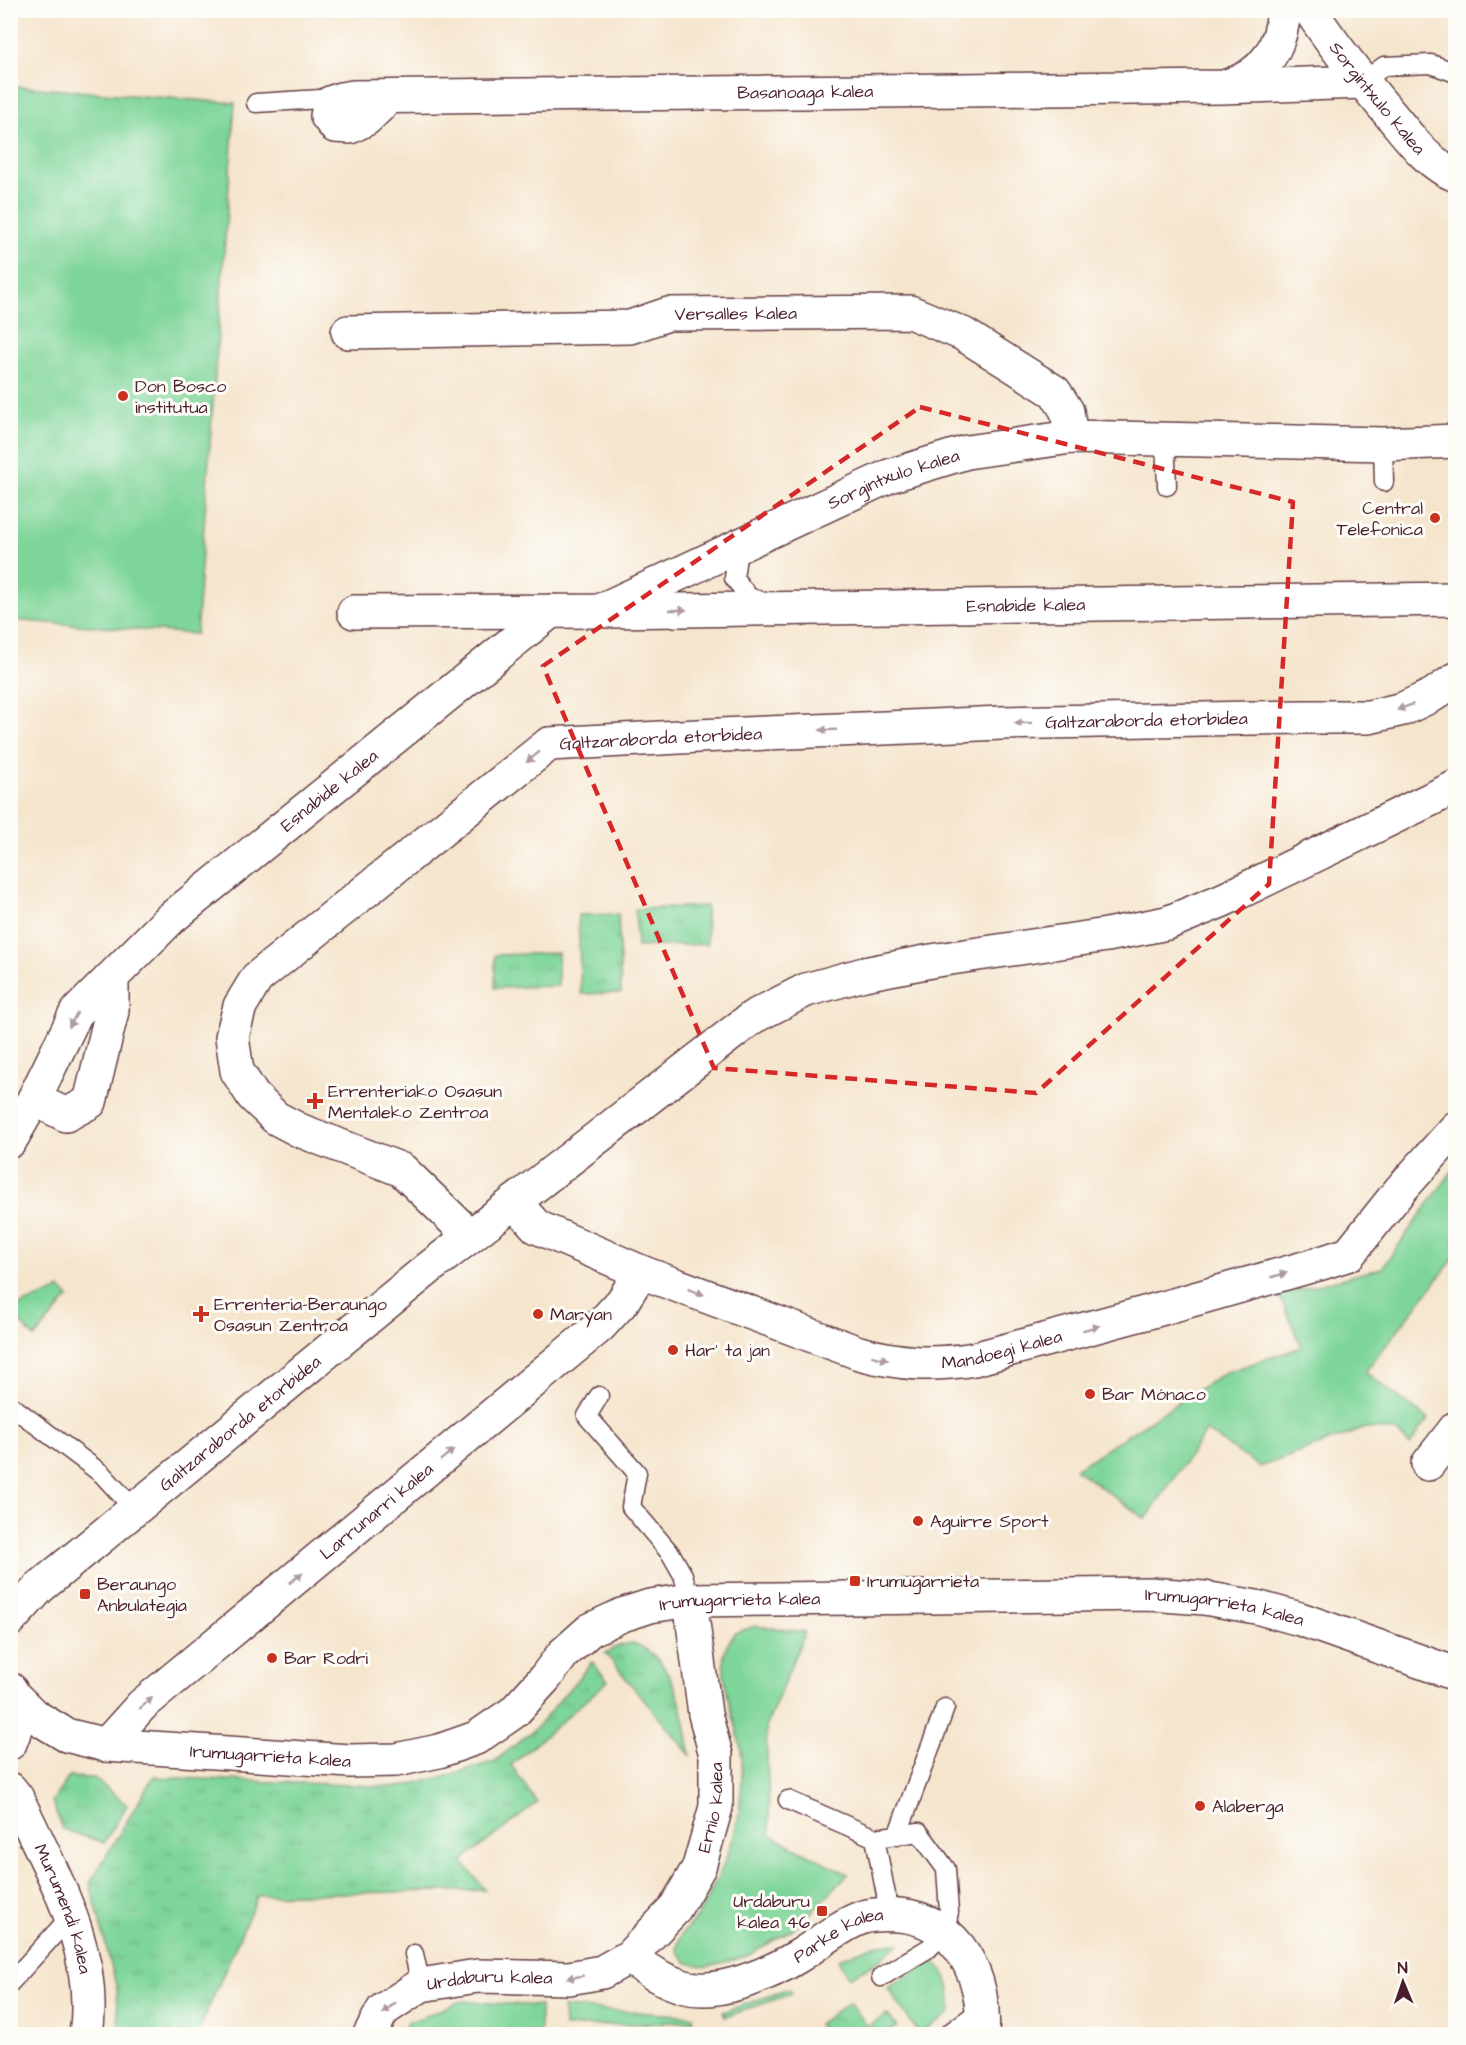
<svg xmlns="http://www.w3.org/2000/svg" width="1466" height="2045" font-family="'Architects Daughter',sans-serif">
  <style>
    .green { fill: #7ed599; stroke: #647a62; stroke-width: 1.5 }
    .park { fill: url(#park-tufts); stroke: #647a62; stroke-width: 1.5 }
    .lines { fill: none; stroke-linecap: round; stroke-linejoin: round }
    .lane-casing { stroke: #643d43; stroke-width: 21 }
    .street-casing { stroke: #643d43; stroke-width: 36 }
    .lane { stroke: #fff; stroke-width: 18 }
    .street { stroke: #fff; stroke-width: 33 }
    .oneway { fill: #ae9aa0 }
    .marked { fill: none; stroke: #d62828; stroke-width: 4.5; stroke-dasharray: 12 8; stroke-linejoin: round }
    .poi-dot { fill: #c8321e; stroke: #fdfcf7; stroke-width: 2 }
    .labels { text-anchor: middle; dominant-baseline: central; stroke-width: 6; stroke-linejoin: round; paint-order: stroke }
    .street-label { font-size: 18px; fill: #4a1f2b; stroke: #fdfcf7 }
    .poi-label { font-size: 18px; fill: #4a1f2b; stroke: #fdfcf7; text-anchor: start }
  </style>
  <defs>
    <pattern id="park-tufts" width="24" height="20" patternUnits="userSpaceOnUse" patternTransform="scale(1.5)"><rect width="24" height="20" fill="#7ed599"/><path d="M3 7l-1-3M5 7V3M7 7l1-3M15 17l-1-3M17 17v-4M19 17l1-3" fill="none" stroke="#6eb684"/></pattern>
  </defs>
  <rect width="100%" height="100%" fill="#fdfcf7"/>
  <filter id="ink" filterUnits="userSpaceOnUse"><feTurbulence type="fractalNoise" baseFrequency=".0167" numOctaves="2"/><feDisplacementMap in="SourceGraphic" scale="12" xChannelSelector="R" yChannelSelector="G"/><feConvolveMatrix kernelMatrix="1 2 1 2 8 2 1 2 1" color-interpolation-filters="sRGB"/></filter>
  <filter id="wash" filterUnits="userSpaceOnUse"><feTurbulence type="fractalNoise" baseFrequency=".008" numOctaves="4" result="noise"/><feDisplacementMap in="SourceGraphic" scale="24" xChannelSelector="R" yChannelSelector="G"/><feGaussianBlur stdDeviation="1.35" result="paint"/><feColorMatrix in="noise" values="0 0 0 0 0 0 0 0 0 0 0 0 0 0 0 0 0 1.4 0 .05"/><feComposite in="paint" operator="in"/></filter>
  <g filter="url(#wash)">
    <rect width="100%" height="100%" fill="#f5e5cd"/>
    <path class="green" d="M11,86l224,17 -39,531 -185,-14z
      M1455,1167v90l-90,115 63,47 -18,26 -14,-14 -30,-3 -106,39 -54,-36 -60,88 -71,-50 149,-96 78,-26 -23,-52 103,-27z
      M60,1289l9,8 -35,41 -23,-26v-3z
      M755,1626l50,6 -39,95 4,108 78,39 -50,52 -51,30 -40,11 -20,-4 -10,-13c2,-20 13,-22 23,-38 16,-28 38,-75 40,-108 1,-14 3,-31 2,-46 -3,-34 -22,-70 -18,-104 1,-7 7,-14 10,-21z
      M894,1943l5,1 -27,21 -24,12 -10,-18 35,-13z
      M933,1960c16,15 19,31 18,52l-32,22 -31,-46z
      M789,1989l2,5 -66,23 -2,-5z
      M461,2001l79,5v27l-139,1 6,-11z
      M563,2007l130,9v5l-129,6z"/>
    <path class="park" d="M706,906l1,38 -70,3 -2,-38z
      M618,914l3,79 -40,1 -3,-79z
      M558,953v33l-63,2v-33z
      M633,1643c44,16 51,71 57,112l-85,-102 16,-8z
      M592,1662l16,19 -97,84 26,38 -75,58 23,29 -227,5 -61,139h-78l-2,-45 -27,-106 63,-106 248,10 49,-12 45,-14 42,-34z
      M69,1777l25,1 33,27 -23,38 -42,-14 -10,-28z
      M850,2002l18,25 19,-13 10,13 -11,7h-61l-7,-10z"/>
  </g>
  <g filter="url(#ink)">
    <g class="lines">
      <g class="lane-casing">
        <path id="lane" d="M1363,82l21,-16 47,-2 25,9
          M256,103l81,-5
          M1165,439l2,47
          M1383,444l1,38
          M746,547l-9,9 -3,22 15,19 17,6
          M599,1396l-12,20 50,57 -6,34 40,47 12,21 7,25
          M10,1405l92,69 32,35
          M788,1800l87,38
          M897,1836l48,-128
          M414,1954l7,31
          M881,1977l48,-29 16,-16 4,-20 -3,-43 -27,-37 -44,6 11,57 1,19
          M10,1983l61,-67
          M948,2034l34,-25"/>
      </g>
      <g class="street-casing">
        <g id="street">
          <path id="s1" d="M1310,10c24,36 51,70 79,103 19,22 38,51 67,62"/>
          <path d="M1227,86c37,-11 54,-38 57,-76"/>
          <path id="s2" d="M389,97l-23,22 -16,8 -15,-1 -8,-10 3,-13 11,-4 12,-2 869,-10 141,-5"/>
          <path id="s3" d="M348,332l282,-5 38,-13 242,-2 53,22 92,58 12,19 4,26"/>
          <path id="s4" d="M608,611l848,-12"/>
          <path id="s5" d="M354,612l245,-1 290,-135 78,-24 104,-15 312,7 73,-3"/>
          <path id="s6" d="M112,977v34l-22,91 -24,13 -32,-16 42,-86 94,-94 381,-308"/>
          <path d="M10,1141l24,-42"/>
          <path id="s7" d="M514,1202l23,25 104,45 218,81c41,11 73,13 115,6l182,-49 162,-46 31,-10 52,-65 55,-61"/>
          <path id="s8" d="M470,1236l-68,-66 -103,-40 -23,-12 -23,-22 -16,-25 -5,-34 8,-31 17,-28 292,-234 149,-8 304,-13 299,-6h68l34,-8 30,-14 23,-16"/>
          <path d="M1428,1464l28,-36"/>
          <path id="s9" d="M10,1620l30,-33 389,-319 324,-251 53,-27 58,-16 67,-13 176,-26 60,-12 56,-23 233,-113"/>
          <path d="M10,1689c11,18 8,36 0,54"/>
          <path id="s10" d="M15,1697l18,18 33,20 40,10 244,16 46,-1 43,-9 37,-13 38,-26 31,-34 18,-24 27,-24 32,-15 28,-9 40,-6 460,-6 54,4 52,9 44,12 156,55"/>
          <path id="s11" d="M106,1745l36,-40 457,-378 23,-25 19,-30"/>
          <path id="s12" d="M10,1789l7,9c34,74 82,152 69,236"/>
          <path id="s13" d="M629,1957c18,13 34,24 56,30 33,9 84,-13 112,-30 22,-13 41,-31 66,-40 11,-3 24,-3 36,-2 60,5 88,64 83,119"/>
          <path id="s14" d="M370,2034l13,-24 38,-25 56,-9 92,2 33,-6 27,-15 45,-47 25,-43 17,-60v-52l-11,-41 -15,-114"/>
        </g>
      </g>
      <use href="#lane" class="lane"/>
      <use href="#street" class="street"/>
    </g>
    <defs><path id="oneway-solid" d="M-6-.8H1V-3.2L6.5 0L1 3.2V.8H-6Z" transform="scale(1.5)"/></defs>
    <g class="oneway">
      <use href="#oneway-solid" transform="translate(678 610) rotate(-1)"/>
      <use href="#oneway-solid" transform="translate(1405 707) rotate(159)"/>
      <use href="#oneway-solid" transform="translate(1023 723) rotate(179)"/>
      <use href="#oneway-solid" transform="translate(828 730) rotate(178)"/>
      <use href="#oneway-solid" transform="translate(533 757) rotate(141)"/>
      <use href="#oneway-solid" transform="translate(73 1020) rotate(119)"/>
      <use href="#oneway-solid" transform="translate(1279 1275) rotate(-16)"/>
      <use href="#oneway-solid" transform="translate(696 1292) rotate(20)"/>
      <use href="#oneway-solid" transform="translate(1091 1328) rotate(-15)"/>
      <use href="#oneway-solid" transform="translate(880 1358) rotate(14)"/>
      <use href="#oneway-solid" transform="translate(447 1455) rotate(-39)"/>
      <use href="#oneway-solid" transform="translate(296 1578) rotate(-39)"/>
      <use href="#oneway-solid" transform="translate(146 1703) rotate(-42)"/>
      <use href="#oneway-solid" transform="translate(575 1977) rotate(171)"/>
      <use href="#oneway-solid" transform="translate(389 2008) rotate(140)"/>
    </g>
  </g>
  <path class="marked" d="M920,407l373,95 -24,382 -233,209 -322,-25 -171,-402z"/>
  <g class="poi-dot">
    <circle cx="123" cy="396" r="6"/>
    <circle cx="1435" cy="518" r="6"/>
    <path d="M312 1092h6v6h6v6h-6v6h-6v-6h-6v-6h6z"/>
    <path d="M198 1305h6v6h6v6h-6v6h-6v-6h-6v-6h6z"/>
    <circle cx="538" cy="1314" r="6"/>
    <circle cx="673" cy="1350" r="6"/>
    <circle cx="1090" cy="1394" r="6"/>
    <circle cx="918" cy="1521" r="6"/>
    <rect x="849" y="1575" width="12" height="12" rx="3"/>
    <rect x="79" y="1588" width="12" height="12" rx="3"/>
    <circle cx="272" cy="1658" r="6"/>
    <circle cx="1200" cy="1806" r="6"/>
    <rect x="816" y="1905" width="12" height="12" rx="3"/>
  </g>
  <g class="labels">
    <g class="street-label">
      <text stroke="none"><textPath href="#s2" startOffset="567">Basanoaga kalea</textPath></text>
      <text stroke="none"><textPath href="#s1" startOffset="111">Sorgintxulo kalea</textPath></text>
      <text stroke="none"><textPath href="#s3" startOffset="390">Versalles kalea</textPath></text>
      <text stroke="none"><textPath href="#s5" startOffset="568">Sorgintxulo kalea</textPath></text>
      <text stroke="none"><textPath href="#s4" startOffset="418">Esnabide kalea</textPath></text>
      <text stroke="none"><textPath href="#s8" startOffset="1364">Galtzaraborda etorbidea</textPath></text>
      <text stroke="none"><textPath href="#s8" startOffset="878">Galtzaraborda etorbidea</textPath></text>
      <text stroke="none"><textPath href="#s6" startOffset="624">Esnabide kalea</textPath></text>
      <text stroke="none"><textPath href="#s7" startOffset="525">Mandoegi kalea</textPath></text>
      <text stroke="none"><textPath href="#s9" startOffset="303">Galtzaraborda etorbidea</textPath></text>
      <text stroke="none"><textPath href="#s11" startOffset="358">Larrunarri kalea</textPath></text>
      <text stroke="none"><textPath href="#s10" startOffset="792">Irumugarrieta kalea</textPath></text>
      <text stroke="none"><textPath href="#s10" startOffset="1278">Irumugarrieta kalea</textPath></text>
      <text stroke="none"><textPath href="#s10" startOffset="270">Irumugarrieta kalea</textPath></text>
      <text stroke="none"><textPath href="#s14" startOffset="462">Ernio kalea</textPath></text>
      <text stroke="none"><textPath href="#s12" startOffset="132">Murumendi kalea</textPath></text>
      <text stroke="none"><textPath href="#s13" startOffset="230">Parke kalea</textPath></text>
      <text stroke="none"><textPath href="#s14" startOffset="142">Urdaburu kalea</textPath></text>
    </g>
    <g class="poi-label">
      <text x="135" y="386">Don Bosco<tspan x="135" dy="21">institutua</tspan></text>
      <text x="1423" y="508" text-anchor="end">Central<tspan x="1423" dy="21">Telefonica</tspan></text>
      <text x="328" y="1091">Errenteriako Osasun<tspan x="328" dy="21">Mentaleko Zentroa</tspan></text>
      <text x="214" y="1304">Errenteria-Beraungo<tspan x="214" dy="21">Osasun Zentroa</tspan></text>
      <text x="550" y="1314">Maryan</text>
      <text x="685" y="1350">Har' ta jan</text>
      <text x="1102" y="1394">Bar Mónaco</text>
      <text x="930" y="1521">Aguirre Sport</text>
      <text x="867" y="1581">Irumugarrieta</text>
      <text x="97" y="1584">Beraungo<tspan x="97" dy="21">Anbulategia</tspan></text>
      <text x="284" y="1658">Bar Rodri</text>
      <text x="1212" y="1806">Alaberga</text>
      <text x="810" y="1901" text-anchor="end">Urdaburu<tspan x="810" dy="21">kalea 46</tspan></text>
    </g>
  </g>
  <rect width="1466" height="2045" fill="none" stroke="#fdfcf7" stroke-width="36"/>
  <g transform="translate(1403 1982) rotate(358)" stroke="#fdfcf7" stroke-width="4.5" paint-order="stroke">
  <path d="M0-4.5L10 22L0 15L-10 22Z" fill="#4a1f2b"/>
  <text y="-9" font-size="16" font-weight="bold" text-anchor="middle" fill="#4a1f2b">N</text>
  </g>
</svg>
